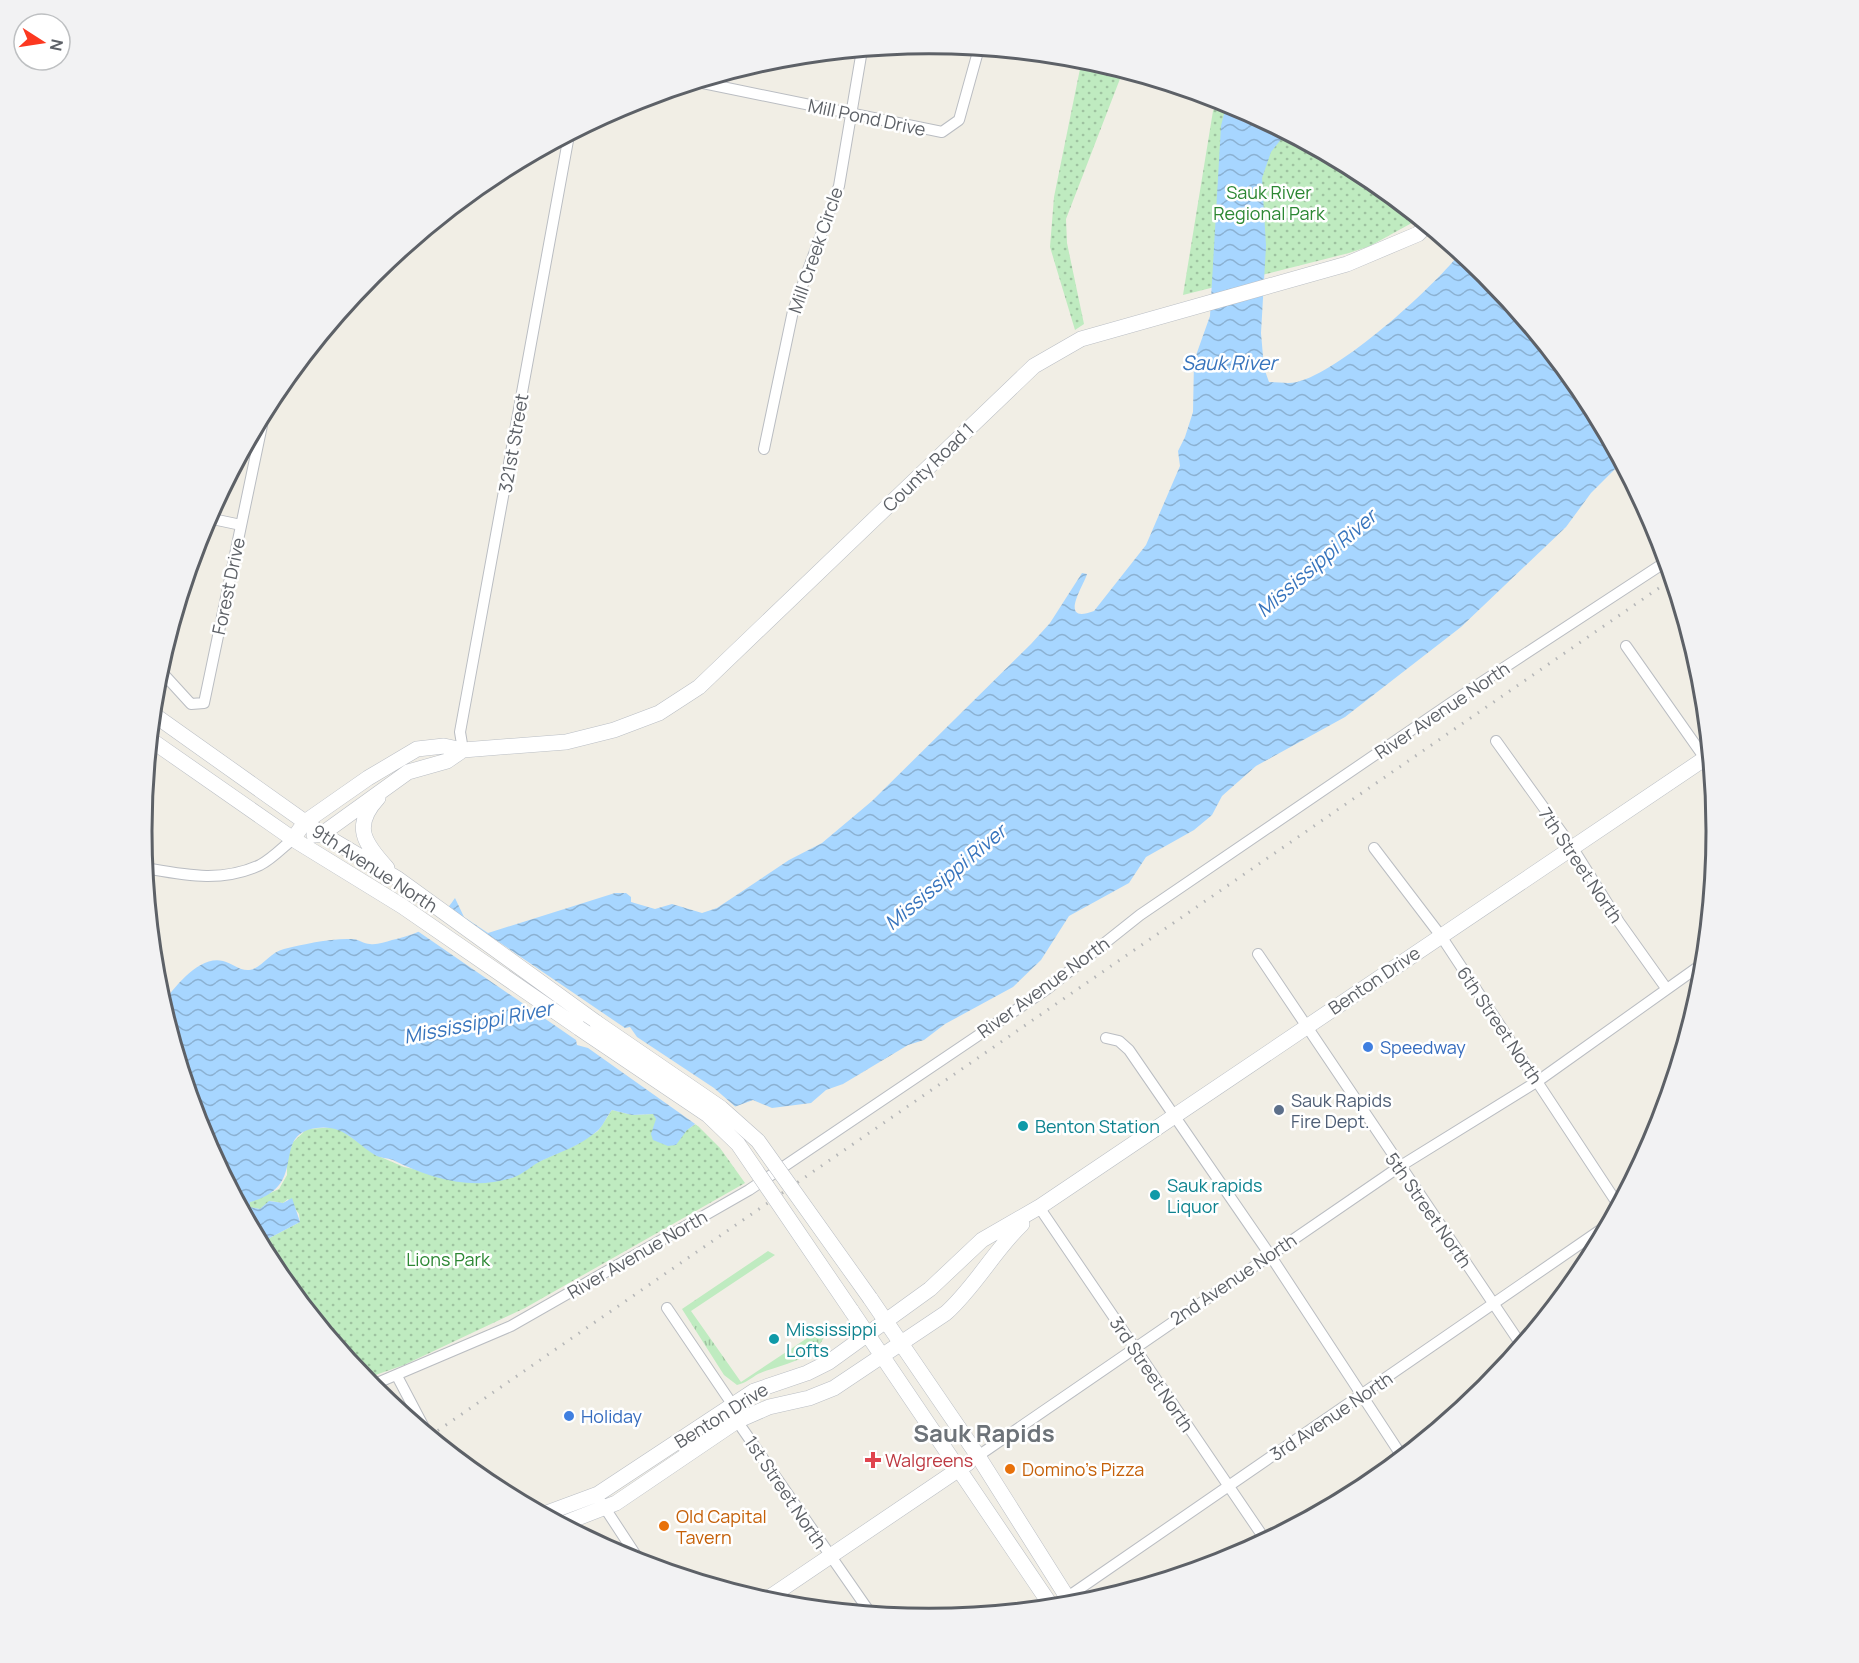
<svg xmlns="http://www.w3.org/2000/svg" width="1859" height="1663" font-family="Manrope,sans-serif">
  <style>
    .grass { fill: url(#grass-tufts) }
    .park { fill: url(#park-dots) }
    .water { fill: url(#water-waves) }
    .pier { fill: #f1eee5 }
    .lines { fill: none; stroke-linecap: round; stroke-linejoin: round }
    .street-casing { stroke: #babdc2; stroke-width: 12 }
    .secondary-casing { stroke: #babec4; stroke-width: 16 }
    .street { stroke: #fff; stroke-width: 10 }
    .secondary { stroke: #fff; stroke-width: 15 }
    .rail { stroke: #b6b7b8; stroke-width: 3; stroke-dasharray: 1.5 8; stroke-linecap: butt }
    .secondary-bridge-casing { stroke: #babec4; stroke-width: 16; stroke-linecap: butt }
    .secondary-bridge { stroke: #fff; stroke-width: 15 }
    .shop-dot { fill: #3f7fe0; stroke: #fff; stroke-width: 2 }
    .service-dot { fill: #5c6f8a; stroke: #fff; stroke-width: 2 }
    .culture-dot { fill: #0f9aa8; stroke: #fff; stroke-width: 2 }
    .health-dot { fill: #e0444e; stroke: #fff; stroke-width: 2 }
    .food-dot { fill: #e8710a; stroke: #fff; stroke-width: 2 }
    .labels { text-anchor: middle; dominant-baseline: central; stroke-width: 5; stroke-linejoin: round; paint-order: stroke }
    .street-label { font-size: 18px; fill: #5d6167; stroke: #fff }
    .park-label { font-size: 18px; fill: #2c8733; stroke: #fff }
    .shop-label { font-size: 18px; fill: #366cbe; stroke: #fff; text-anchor: start }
    .service-label { font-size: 18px; fill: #4e5e75; stroke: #fff; text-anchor: start }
    .culture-label { font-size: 18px; fill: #0d838f; stroke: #fff; text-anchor: start }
    .health-label { font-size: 18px; fill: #be3a42; stroke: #fff; text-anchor: start }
    .food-label { font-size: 18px; fill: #c56008; stroke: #fff; text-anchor: start }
    .water-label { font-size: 20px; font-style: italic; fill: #3774bd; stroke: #fff }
    .district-label { font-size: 24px; font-weight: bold; fill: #6d7379; stroke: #fff }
    .rim { fill: none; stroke: #5d6167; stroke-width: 3 }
  </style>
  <defs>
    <pattern id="grass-tufts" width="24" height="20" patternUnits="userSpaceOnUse" patternTransform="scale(1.5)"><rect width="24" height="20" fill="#bfebc0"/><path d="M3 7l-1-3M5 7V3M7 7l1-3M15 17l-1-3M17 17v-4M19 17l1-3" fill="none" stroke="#9ec2a0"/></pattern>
    <pattern id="park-dots" width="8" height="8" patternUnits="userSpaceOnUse" patternTransform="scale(1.5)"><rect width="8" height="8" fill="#bfebc0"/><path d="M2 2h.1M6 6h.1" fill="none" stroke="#9ec2a0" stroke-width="1.8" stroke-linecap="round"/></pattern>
    <pattern id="water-waves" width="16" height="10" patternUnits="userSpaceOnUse" patternTransform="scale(1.5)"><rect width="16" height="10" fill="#a7d6ff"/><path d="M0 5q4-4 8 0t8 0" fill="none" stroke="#8bb1d2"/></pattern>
  </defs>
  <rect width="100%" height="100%" fill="#f1eee5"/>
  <path class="grass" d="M768,1251l7,4 -84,56 50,71 86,-57c-3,35 -44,38 -69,49 -7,4 -12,9 -21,11l-13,-10 -42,-66z"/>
  <path class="park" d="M1082,59l41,12 -57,148 1,24 17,81 -9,6 -25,-83 4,-50z
    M1219,100l12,4 137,72 51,43 -49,27 -21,7 -166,42 30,-184z
    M612,1110l20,5 21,-1 4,5 29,11 10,-6 24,24 25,35 -220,125 -121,57 -40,14 -90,-110 -14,-26 40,-21 -1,-8 -11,-15 -5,4 -13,-2 -10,8 -10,-2v-5l29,-13 8,-14v-17l6,-16 14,-13 30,-2 39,28 28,12 75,16 33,-5 26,-16 38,-17 22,-14z"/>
  <path class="water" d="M1227,102l59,31 -15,19 -9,26 4,68 -5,87 3,35 5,14c10,0 19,2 28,0 43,-10 136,-94 163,-129l27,22 98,119 35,70 -29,29 -25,34 -105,100 -116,90 -89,49 -34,30 -10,19 -18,15 -48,27 -17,26 -60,33 -28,44 -28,27 -68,37 -21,16 -16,5 -65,39 -17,6 -15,13 -39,5 -19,-8 -51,19 -15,11 -11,15 -8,1 -15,-6 -2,-6 5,-15 -3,-5 -21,1 -20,-5c-6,7 -9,17 -16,22 -15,13 -35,20 -53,28 -11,5 -19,14 -31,18 -41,13 -83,0 -119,-18 -6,-2 -13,-2 -18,-5 -21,-13 -31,-31 -59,-27 -47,7 -5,58 -66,74v5l10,2 9,-8 14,2 9,-5 8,24 -40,21 -59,-110 -39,-129c13,-17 37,-49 61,-43 9,2 17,10 26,9 12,-1 21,-18 35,-21 20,-5 47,-11 68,-10 6,0 12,5 18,5 7,1 15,-2 22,-4 31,-7 45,-16 63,-42l9,19 24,16 127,-40h11l5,4v5l24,7 17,-5 30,9 15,-5 72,-48 33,-17 50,-42 159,-157 19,-21 32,-50 5,1c-3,11 -30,51 7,37l52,-66 34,-79 -2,-15 7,-14 8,-25 1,-51 16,-45 11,-190z"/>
  <path class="pier" d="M446,906l179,122 5,-1 7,10 77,51 24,21 -40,17 -110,-78 -11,-3 -1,-5 -160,-110 19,-11z"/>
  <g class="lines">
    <g class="street-casing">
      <path id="street" d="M698,82l244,50 17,-12 20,-72
        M764,449l29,-138 46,-125 23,-136
        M208,518l33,7
        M1626,646l85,121
        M159,669l32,35 13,-1 61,-292
        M1496,741l76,106 47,75 47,66
        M463,750l-3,-18 109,-597
        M1374,848l67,88 178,270
        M145,868c40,7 76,15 115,-3 12,-6 23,-18 33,-26
        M1258,954l264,392
        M1106,1038l13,3 10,9 141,205 133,203
        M1039,1207l227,334
        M667,1308l65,96 5,17 134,193
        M397,1376l31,59
        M370,1386l141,-60 238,-136 298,-201 93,-74 333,-227 194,-127
        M978,1456l421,-289 139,-86 167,-119
        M601,1502l40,61
        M1053,1607l556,-383"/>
    </g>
    <g class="secondary-casing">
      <path id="secondary" d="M153,714l169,120 76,45 199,144
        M151,740l142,99 109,67 177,122
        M378,798c-26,28 -14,45 9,70
        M314,835l8,-1 86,-62 39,-11 16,-11
        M293,839l12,-17 63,-44 49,-29 27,-3 19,4 103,-8 48,-12 45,-17 40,-26 335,-321 47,-27 266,-75 71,-30 9,-9
        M870,1298l108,158 94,149
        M851,1310l201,297
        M544,1514l54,-20 156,-103 53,-18 22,-11 101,-73 52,-49 59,-34 669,-451
        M562,1524l54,-21 121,-82 32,-14 40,-9 25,-10 112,-75c29,-26 48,-62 76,-89
        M764,1601l204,-138"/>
    </g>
    <use href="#street" class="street"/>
    <use href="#secondary" class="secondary"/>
    <path class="rail" d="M430,1436l1242,-857"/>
    <g class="secondary-bridge-casing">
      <path id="secondary-bridge" d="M597,1023l124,85 37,33 112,157
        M579,1028l129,87 30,29 113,166"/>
    </g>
    <use href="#secondary-bridge" class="secondary-bridge"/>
  </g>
  <g class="shop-dot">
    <circle cx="1368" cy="1047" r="6"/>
    <circle cx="569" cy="1416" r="6"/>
  </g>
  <circle class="service-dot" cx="1279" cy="1110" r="6"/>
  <g class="culture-dot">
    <circle cx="1023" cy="1126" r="6"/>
    <circle cx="1155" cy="1195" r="6"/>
    <circle cx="774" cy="1339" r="6"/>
  </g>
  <path class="health-dot" d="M870 1451h6v6h6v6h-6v6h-6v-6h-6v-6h6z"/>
  <g class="food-dot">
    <circle cx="1010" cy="1469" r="6"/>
    <circle cx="664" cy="1526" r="6"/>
  </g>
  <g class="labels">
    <g class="street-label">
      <text transform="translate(867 117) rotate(12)">Mill Pond Drive</text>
      <text transform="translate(815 250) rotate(-71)">Mill Creek Circle</text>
      <text transform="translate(513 443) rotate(-80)">321st Street</text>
      <text transform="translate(928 467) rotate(-44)">County Road 1</text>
      <text transform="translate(228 586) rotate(-78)">Forest Drive</text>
      <text transform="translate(1442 710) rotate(-34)">River Avenue North</text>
      <text transform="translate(1581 865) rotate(56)">7th Street North</text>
      <text transform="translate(375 868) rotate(33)">9th Avenue North</text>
      <text transform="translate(1374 980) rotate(-34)">Benton Drive</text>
      <text transform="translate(1043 987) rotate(-36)">River Avenue North</text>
      <text transform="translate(1500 1025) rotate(56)">6th Street North</text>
      <text transform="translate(1429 1210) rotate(55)">5th Street North</text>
      <text transform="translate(637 1254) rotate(-30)">River Avenue North</text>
      <text transform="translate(1233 1279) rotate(-34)">2nd Avenue North</text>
      <text transform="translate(1152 1374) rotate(56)">3rd Street North</text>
      <text transform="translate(721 1415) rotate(-32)">Benton Drive</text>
      <text transform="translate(1331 1416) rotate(-34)">3rd Avenue North</text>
      <text transform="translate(786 1492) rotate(56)">1st Street North</text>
    </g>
    <g class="park-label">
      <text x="1269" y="192">Sauk River<tspan x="1269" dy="21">Regional Park</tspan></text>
      <text x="448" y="1259">Lions Park</text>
    </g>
    <g class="shop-label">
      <text x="1380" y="1047">Speedway</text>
      <text x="581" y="1416">Holiday</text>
    </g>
    <g class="service-label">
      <text x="1291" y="1100">Sauk Rapids<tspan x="1291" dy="21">Fire Dept.</tspan></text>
    </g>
    <g class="culture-label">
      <text x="1035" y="1126">Benton Station</text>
      <text x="1167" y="1185">Sauk rapids<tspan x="1167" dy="21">Liquor</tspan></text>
      <text x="786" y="1329">Mississippi<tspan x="786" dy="21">Lofts</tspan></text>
    </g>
    <g class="health-label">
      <text x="885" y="1460">Walgreens</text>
    </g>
    <g class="food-label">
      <text x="1022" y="1469">Domino's Pizza</text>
      <text x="676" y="1516">Old Capital<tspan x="676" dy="21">Tavern</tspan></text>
    </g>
    <g class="water-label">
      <text x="1229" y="362">Sauk River</text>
      <text transform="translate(1316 563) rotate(-41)">Mississippi River</text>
      <text transform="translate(945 877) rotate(-40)">Mississippi River</text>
      <text transform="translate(478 1022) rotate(-11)">Mississippi River</text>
    </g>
    <g class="district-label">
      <text x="984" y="1432">Sauk Rapids</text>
    </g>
  </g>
  <path d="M0 0H1859V1663H0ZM152 831a777 777 0 1 1 1554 0a777 777 0 1 1-1554 0Z" fill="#f2f2f3" fill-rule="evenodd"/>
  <path class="rim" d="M152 831a777 777 0 1 1 1554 0a777 777 0 1 1-1554 0Z"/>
  <g transform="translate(42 42) rotate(102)"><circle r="28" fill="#ffffff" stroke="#bec0c2" stroke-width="1.5"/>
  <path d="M0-4.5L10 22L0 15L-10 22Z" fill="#fc3820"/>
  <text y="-9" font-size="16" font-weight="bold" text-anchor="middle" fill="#5d6167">N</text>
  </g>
</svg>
